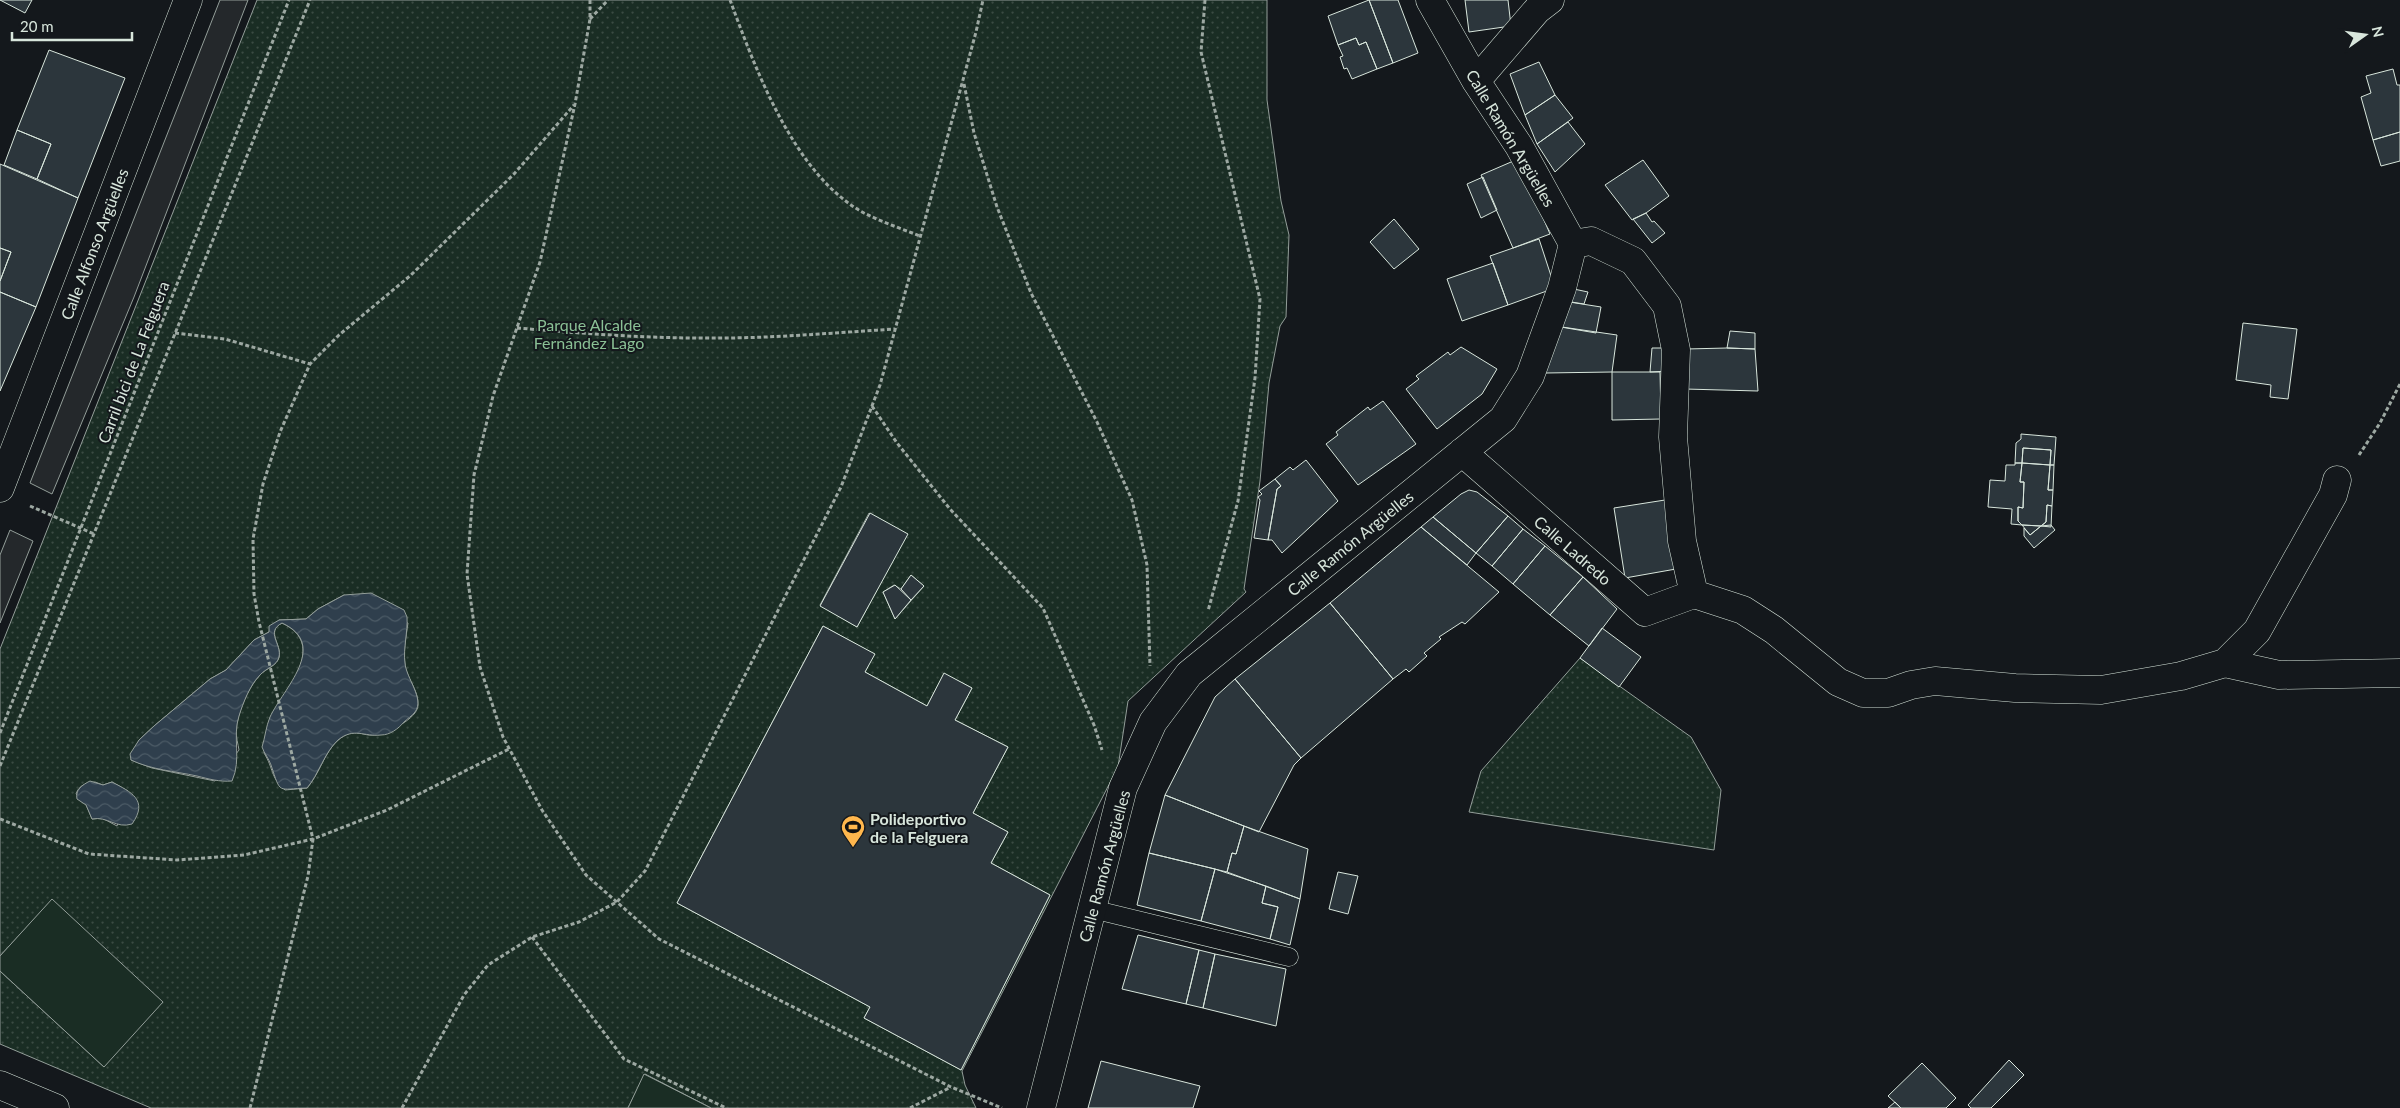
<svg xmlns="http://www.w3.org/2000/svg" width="2400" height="1108" font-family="Lato,sans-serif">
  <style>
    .park { fill: url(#park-dots); stroke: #939e99; fill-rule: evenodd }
    .pitch { fill: #1a2d24; stroke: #939e99 }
    .parking { fill: #24282b; stroke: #939e99 }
    .water { fill: url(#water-waves); stroke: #939e99 }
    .building { fill: #2c363c; stroke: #d8e6dc }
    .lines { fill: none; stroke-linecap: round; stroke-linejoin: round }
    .service-casing { stroke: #d8e6dc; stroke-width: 19 }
    .minor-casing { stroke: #d8e6dc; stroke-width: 29 }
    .path { stroke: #9da8a2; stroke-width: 3; stroke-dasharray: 4 2.5; stroke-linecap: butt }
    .service { stroke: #14181c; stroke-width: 18 }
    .minor { stroke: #14181c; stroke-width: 28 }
    .labels { text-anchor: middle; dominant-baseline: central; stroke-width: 4; stroke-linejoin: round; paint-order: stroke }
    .street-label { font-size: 16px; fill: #d8e6dc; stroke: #14181c }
    .park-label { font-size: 16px; fill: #8ac095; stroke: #14181c }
    .poi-label { font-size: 16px; font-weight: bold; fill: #d8e6dc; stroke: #14181c; text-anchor: start }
  </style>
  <defs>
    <pattern id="park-dots" width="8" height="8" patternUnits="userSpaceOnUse" patternTransform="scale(1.25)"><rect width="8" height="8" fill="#1a2d24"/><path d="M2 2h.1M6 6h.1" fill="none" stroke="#3b4b43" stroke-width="1.8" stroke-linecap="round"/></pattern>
    <pattern id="water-waves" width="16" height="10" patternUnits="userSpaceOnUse" patternTransform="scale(1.25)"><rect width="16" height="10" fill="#2f3f4d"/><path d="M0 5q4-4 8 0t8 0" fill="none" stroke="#4c5b66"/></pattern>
  </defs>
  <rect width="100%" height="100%" fill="#14181c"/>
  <path class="park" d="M257,0h1010v100l14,101 8,34 -3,82 -6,9 -11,57 -9,98 -16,108 2,3 -118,109 -10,66 -156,304 3,14 11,23h-265l-66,-34 -17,34h-477l-151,-64v-73l104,96 -52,-167 -52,56v-307zM869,513l38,21 -50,93 -37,-22zM911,575l13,11 -29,33 -12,-27 11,-7 7,4zM344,595l64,28c-2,14 -5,29 -3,42 2,14 14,26 13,40 0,14 -32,29 -45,30 -9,1 -15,-5 -25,-1 -22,9 -26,37 -41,54l-22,2c-15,-13 -11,-21 -21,-37 2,-11 2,-24 6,-35 3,-8 10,-16 15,-23 15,-25 33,-55 -3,-72 -18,9 3,24 -4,37 -4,7 -13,9 -18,15 -12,12 -23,39 -24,56 0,6 2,13 3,19l-24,31 -63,-13 -21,-8 8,-20 15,-14 56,-47 16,-9 28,-30 15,-8 10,-12 27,-1 12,-10zM823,626l51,28 -9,18 62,34 17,-32 28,14 -17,32 53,27 -35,66 35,19 -17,31 59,32 -89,175 -97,-52 6,-11 -193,-104zM95,782l8,3 9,-3 16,9 -11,35 -15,-8 -10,1 -6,-15 -10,-10c3,-9 10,-11 19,-12z
    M1580,658l111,79 30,53 -7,60 -245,-38 12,-41z"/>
  <path class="pitch" d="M52,899l111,103 -59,65 -104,-96v-15z
    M644,1074l67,34h-83z"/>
  <path class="parking" d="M220,0h28l-114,297 -82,197 -22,-11z
    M10,530l23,11 -33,82v-68z"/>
  <path class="water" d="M371,593l33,17 3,7c1,15 -4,31 -2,46 1,15 20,36 10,49 -3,4 -8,7 -11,10 -6,7 -14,13 -23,13 -17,2 -27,-8 -43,5 -14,13 -19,34 -31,48 -30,1 -26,7 -36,-23 -2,-6 -7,-12 -9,-18 3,-9 4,-21 8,-30 13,-28 60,-72 12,-94 -17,9 0,21 -3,34 -2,9 -13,11 -19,18 -10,10 -17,28 -21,41 -7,21 3,43 -7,65 -13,1 -23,-2 -35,-5 -23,-5 -45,-6 -66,-16l-1,-6 9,-14 15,-14 56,-47 16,-9 28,-30 15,-8v-6l10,-6 27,-1 12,-10 26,-14z
    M90,781l13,4 9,-3c19,10 37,18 20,42 -16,5 -24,-8 -40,-5l-6,-14 -9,-6c-2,-9 5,-14 13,-18z"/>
  <path class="building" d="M0,0h32l-7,13z
    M1369,0h29l20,53 -25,10z
    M1369,0l24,63 -16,6 -11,-27 -7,3 -3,-7 -18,7 -10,-29z
    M1465,0h43l3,26 -42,6z
    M1356,38l3,7 7,-3 11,27 -25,10 -5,-11 -3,1 -4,-12 3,-1 -5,-11z
    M49,50l76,28 -47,120 -41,-19 14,-35 -34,-14z
    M1539,62l16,33 -30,20 -15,-41z
    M2393,69l4,16h3v47l-27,8 -12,-43 10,-4 -5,-17z
    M1555,95l18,23 -36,26 -12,-29z
    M1568,122l17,22 -30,28 -18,-28z
    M17,130l34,14 -14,35 -33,-14z
    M2400,132v29l-19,5 -8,-26z
    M1518,159l32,75 -37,14 -32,-73z
    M1643,160l26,36 -23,17 -14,7 -27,-35z
    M0,164l78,34 -42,109 -36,-15v-11l11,-29 -11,-4z
    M1483,177l14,33 -16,8 -14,-34z
    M1646,213l6,9 2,-1 11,12 -13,10 -19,-24z
    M1394,219l25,30 -25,20 -24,-27z
    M1539,239l16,49 -47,17 -18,-49z
    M0,248l11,4 -11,29z
    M1493,263l15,42 -46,16 -15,-42z
    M1569,288l19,4 -4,12 -19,-3z
    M0,292l36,15 -36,84z
    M1563,301l38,6 -5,26 -41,-7z
    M2243,323l54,6 -9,70 -18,-2 1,-12 -35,-5z
    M1555,326l62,9 -5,37 -67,1z
    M1730,331l25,2v16l-28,-1z
    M1461,347l36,22 -15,25 -45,35 -31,-40 13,-10 -3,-3 32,-24 2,3z
    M1652,348h16l1,23 -19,1z
    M1727,348l28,1 3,42 -73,-2 1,-40z
    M1612,372h48l1,47 -49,1z
    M1383,401l33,43 -58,41 -32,-41 12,-9 -2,-3 32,-25 2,3z
    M2021,434l35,3 -2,28h-4l1,-15 -28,-2 -1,15h-7l1,-20 5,-4z
    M2023,448l28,2 -1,15 -28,-2z
    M1306,460l32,41 -56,52 -10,-13h-4l9,-51 4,-3 -6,-7 15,-12 3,3z
    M2015,463h7l-2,19h4l-1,26 -5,-1v14l4,4 -11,-1 1,-15 -24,-2 2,-27 15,1 1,-16h9z
    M2022,463l28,2 -2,25h5l-1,16 -5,-1 -1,17 -5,4 -19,-1 -4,-4v-14l5,1 1,-26h-4z
    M2050,465h4l-1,25h-5z
    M1275,479l6,7 -4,3 -9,51 -14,-2 6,-38 -2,-3 4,-3 -3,-3z
    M1469,490l8,2 31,24 -32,37 -43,-36 28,-23z
    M1665,500l11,69 -51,9 -11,-70z
    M2047,505l5,1 -1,21 -10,-1 5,-4z
    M870,513l38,21 -51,93 -37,-21z
    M1508,516l15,13 -31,37 -16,-13z
    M1433,517l43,36 -9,12 -46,-38z
    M2022,525l19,1 -11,9z
    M2051,525l4,5 -21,18 -10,-12v-8l6,7 11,-9z
    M1421,527l78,65 -34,32 -3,-2 -23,15 2,2 -17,14 3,3 -18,16 -3,-3 -13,10 -63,-76z
    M1523,529l22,17 -32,38 -21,-18z
    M1545,546l38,31 -33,38 -37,-31z
    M911,575l13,11 -13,14 -10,-11z
    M1583,577l34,32 -28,37 -39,-31z
    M895,585l16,15 -16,19 -12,-27z
    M1330,603l63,76 -92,79 -66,-79z
    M823,626l52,28 -10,18 62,34 17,-33 28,15 -17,32 53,27 -35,66 35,19 -17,31 59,32 -89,175 -97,-52 6,-11 -193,-104z
    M1602,628l39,29 -22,30 -39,-29z
    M1235,679l66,79 -7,7 -35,67 -94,-37 50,-98z
    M1165,795l79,31 -8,28 -4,-1 -5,19 -78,-19z
    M1244,826l64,23 -8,50 -73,-27 5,-19 4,1z
    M1149,853l66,16 -14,52 -64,-16z
    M1215,869l51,17 -4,17 16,4 -8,32 -69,-18z
    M1338,872l20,4 -10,38 -19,-5z
    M1266,886l34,13 -10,46 -20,-6 8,-32 -16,-4z
    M1138,935l61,15 -13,54 -64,-15z
    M1199,950l16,4 -12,54 -17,-4z
    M1215,954l71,15 -10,57 -73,-18z
    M2009,1060l15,15 -33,33h-20l-3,-3z
    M1101,1061l99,25 -7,22h-105z
    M1922,1063l34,35 -10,10h-45l-13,-12z
    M1895,1102l6,6h-13z"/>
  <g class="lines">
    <g class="service-casing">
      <path id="service" d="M1092,909l197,48"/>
    </g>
    <g class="minor-casing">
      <path id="minor" d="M1476,81l61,-71 13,-10
        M1573,244l18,-3 42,20 34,45 9,44 -3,87 9,104 12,53
        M1462,452l183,160 49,-18
        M0,488l188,-488
        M1694,594l49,16 31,20 64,52 25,11h25l23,-8 24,-4 80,7 86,2 80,-14 44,-13 32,-32 76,-136 4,-15
        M2225,663l54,12 121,-2
        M0,1085l55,23
        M1041,1108l82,-320 30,-66 36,-48 314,-255 27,-43 32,-88 11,-44 -54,-98 -43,-65 -46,-81"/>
    </g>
    <path class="path" d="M590,0v19l-15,85 -35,158 -47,134 -19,79 -7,99 13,93 23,70 39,73 44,65 73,64 292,148 51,21
      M730,0c26,70 64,175 134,213 18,9 38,16 56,23
      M1205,0l-4,52 59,247 -5,79 -17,123 -30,110
      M590,19l18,-19
      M964,84l10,49 23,74 34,86 66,129 35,78 15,65 3,101
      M517,328c61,5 122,10 183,10 65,1 130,-5 195,-9
      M175,333l50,6 85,25
      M872,406l25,37 53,66 93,99 51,117 8,25
      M2359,455l21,-32 20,-39
      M30,506l64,28
      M0,733l289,-733
      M0,766l310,-766
      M0,819l89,35 88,6 67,-5 69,-16 74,-29 122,-61
      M532,937l92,122 102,49
      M250,1108l58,-232 5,-37 -54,-217 -5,-28 -1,-55 10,-55 17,-52 30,-68 29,-29 72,-60 103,-101 60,-69
      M402,1108l62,-113 24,-30 44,-28 47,-15 38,-20 28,-31 196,-384 39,-102 96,-353 7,-32
      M910,1108l41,-21"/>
    <use href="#service" class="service"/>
    <use href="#minor" class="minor"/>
  </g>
  <defs>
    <g id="stadium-pin" transform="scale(1.25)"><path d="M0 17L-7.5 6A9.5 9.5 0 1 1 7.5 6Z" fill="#ffb74d" stroke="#14181c"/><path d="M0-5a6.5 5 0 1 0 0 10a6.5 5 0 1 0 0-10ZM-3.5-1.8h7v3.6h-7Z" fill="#111"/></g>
  </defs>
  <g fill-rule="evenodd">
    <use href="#stadium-pin" x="853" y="827"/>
  </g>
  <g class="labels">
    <g class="street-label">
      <text transform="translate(1511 138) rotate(59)">Calle Ramón Argüelles</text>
      <text transform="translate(94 244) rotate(-69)">Calle Alfonso Argüelles</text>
      <text transform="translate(133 362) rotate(-69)">Carril bici de La Felguera</text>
      <text transform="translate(1350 543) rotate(-39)">Calle Ramón Argüelles</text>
      <text transform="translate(1573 550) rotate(41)">Calle Ladredo</text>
      <text transform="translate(1104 866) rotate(-75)">Calle Ramón Argüelles</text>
    </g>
    <g class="park-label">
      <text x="589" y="324">Parque Alcalde<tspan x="589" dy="18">Fernández Lago</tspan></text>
    </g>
    <g class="poi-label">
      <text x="870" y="818">Polideportivo<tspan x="870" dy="18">de la Felguera</tspan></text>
    </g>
  </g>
  <g transform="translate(2365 35) rotate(76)" stroke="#14181c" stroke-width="4" paint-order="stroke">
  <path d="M0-4L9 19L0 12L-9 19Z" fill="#d8e6dc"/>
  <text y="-8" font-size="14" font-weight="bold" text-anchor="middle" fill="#d8e6dc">N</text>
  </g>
  <path d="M12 32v8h120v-8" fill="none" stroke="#d8e6dc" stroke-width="2.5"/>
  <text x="20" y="32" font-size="15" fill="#d8e6dc" stroke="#14181c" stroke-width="4" paint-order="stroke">20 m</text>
</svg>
